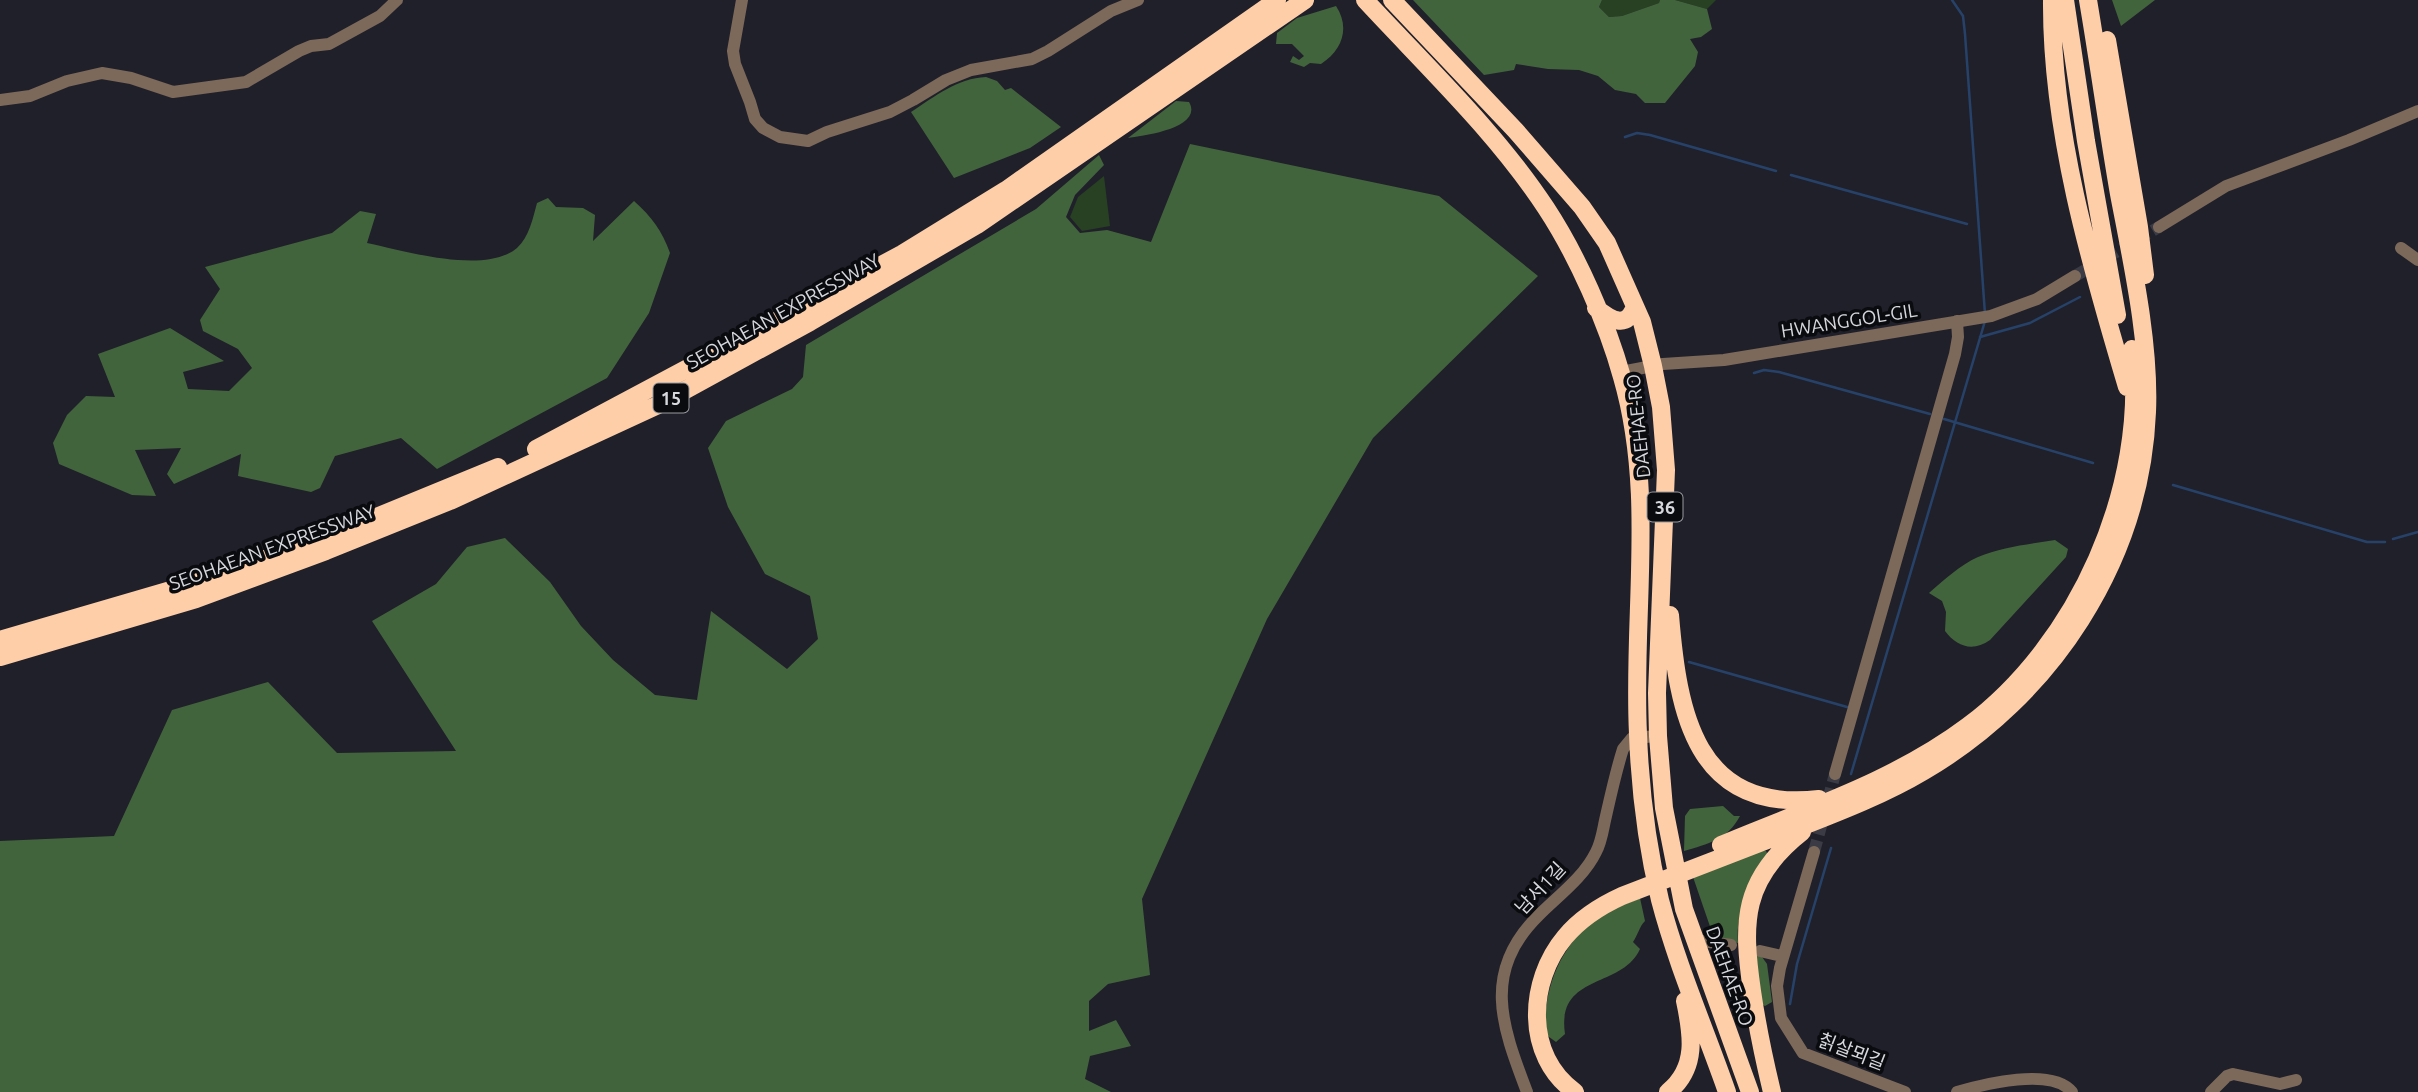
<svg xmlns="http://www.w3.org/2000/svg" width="2418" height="1092" font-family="Ubuntu,'Noto Sans KR',sans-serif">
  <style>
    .green { fill: #274122 }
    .forest { fill: #42643c }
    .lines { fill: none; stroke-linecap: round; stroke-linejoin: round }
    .stream { stroke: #274269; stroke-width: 2.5 }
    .minor-tunnel { stroke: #3b3b45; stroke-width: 12; stroke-dasharray: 12 6; stroke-linecap: butt }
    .minor { stroke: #7c695a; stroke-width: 12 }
    .highway { stroke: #fecea8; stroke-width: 18 }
    .labels { text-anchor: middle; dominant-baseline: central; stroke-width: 7; stroke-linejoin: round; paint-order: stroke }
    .shield { fill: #0a0b0f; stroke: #999a9f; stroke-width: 2 }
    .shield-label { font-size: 18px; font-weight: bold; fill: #d6d7dd }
    .street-label { font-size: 19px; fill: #d6d7dd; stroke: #0a0b0f }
  </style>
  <rect width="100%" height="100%" fill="#20202a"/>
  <path class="green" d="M1602,0h58l-1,3 -37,13 -13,1 -10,-10z
    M1675,0h41l-9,9z
    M1104,176l6,50 -28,5 -12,-14 8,-20z"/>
  <path class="forest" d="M1413,0h189l-3,7 10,10 13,-1 37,-13 1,-3h15l32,9 5,20 -11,8 -11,2 8,13 -3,14 -30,37h-20l-9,-9 -21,-4 -17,-14 -19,-6 -31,-1 -32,-5 -2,6 -30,5z
    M2112,0h43l-34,26z
    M1336,6c14,21 7,44 -15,58l-11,-1 -6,4 -14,-5 3,-6 6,4 5,-4 -12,-12h-16l1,-11 20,-15z
    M986,77l11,4 8,9 6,-2 50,39 -31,21 -76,30 -43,-66c23,-15 47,-34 75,-35z
    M1176,101l13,1c15,26 -46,34 -61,36z
    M1190,144l249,52 99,80 -165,162 -106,181 -125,280 8,76 -42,9 -19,17v30l27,-11 15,26 -41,10 -5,23 26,13h-1111v-251l114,-5 58,-126 96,-28 69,71 119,-2 -84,-130 64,-37 31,-37 38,-9 45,44 31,44 32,34 42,35 42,5 14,-89 76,58 31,-30 -8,-43 -45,-22 -37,-67 -20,-59 18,-27 66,-32 11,-12 3,-32 230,-136 63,-54 5,10 -29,30 -9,22 14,16 27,-3 44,12z
    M548,198l8,9 27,1 12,7 -2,26 41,-40c18,16 28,30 36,52l-21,60 -42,65 -170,91 -36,-31 -66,18 -15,32 -9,4 -73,-16 3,-22 -67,30 -7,-10 14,-26 -46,2 21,46 -24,-1 -73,-31 -6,-21 14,-28 19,-19 29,1 -17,-43 72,-26 54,33 -41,11 5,17 41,2 23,-23 -14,-19 -35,-18 -3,-11 20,-31 -15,-22 127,-34 28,-22 16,3 -9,29c38,8 118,32 150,5 12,-11 16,-30 20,-45z
    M2055,540l13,9 -2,8 -76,83c-17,12 -33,7 -45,-9l1,-19 -4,-11 -13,-8c15,-13 31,-28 49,-36 24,-10 52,-13 77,-17z
    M1723,806l11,10h6c-12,23 -32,28 -56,35l1,-35 5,-7z
    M1760,850l6,1 2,4c-15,28 -33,55 -30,88l-24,-5 -21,-61z
    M1640,898l5,23c-6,6 -7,14 -12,21l7,7c-18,40 -84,24 -75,85l-9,8 -11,-8c-2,-46 16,-91 55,-118 12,-8 27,-12 40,-18z
    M1752,953l8,1 7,10 5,38 -7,4 -4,-2z"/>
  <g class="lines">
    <path class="stream" d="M1952,0l11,16 2,18 20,280
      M1625,137l12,-4 13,2 126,36
      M1791,175l176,49
      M1980,337l50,-14 50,-26
      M1754,373l10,-3 15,2 151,42
      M1944,419l149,44
      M2173,485l194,57h18
      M2393,539l25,-7
      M1689,662l158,45
      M1851,774l134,-453
      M1790,1004l7,-40 34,-116"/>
    <path class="minor-tunnel" d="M2075,276l84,-49
      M1814,852l21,-78"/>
    <path class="minor" d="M742,0l-9,51 2,13 15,38 5,17 8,9 17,9 28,4 19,-9 63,-20 23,-12 33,-20 25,-10 61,-11 16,-8 63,-40 27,-11
      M0,100l30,-4 37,-15 35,-8 29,5 42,14 73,-10 53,-31 12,-5 18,-2 51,-28 17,-16
      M2159,227l67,-41 123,-46 69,-29
      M2401,248l17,12
      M1621,372l42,-8 61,-4 267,-44 46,-17 38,-23
      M1835,774l120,-420 3,-17 -1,-16
      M1814,852l-34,116 -3,18 4,32 22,35 102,39
      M1695,940l36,5
      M1760,951l22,5
      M1527,1092c-25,-66 -46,-120 12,-177 19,-19 45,-38 57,-63 6,-11 7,-24 10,-36 5,-22 10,-45 17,-67l9,-11 26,-2
      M1957,1092c27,-8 95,-25 115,0
      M2211,1092l16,-16 6,-2 47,10 16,-4"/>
    <path class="highway" d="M1365,0c62,67 131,132 181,208 31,47 61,115 76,169 34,117 10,237 16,357 2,55 9,112 22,166 17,65 45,129 67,192
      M1392,0l124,131 66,76 25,36 35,79 11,44 8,41 5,63 -9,223 1,43 6,72 20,101 66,183
      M2052,0c-1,130 38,263 75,387
      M2065,0l21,141 31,174
      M2107,40l32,187 6,48
      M1596,308c15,12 31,22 39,-2
      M536,449l366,-195 104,-64 271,-190
      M1670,615c8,98 25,198 149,184
      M0,640l219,-64 133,-49 146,-60
      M0,657l196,-58 130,-48 124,-50 208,-96 152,-83 167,-97 328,-225
      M1721,845c83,-35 174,-64 247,-119 110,-82 180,-239 164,-377
      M1575,1092c-51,-36 -47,-111 -10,-155 15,-18 35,-31 57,-41 55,-21 111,-43 166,-64 46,-18 94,-36 136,-61 127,-74 217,-210 223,-359 3,-69 -15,-150 -28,-218 -11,-64 -20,-129 -31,-194
      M1668,1092c30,-24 24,-58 17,-91
      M1772,1092c-8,-33 -15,-67 -20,-101 -10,-69 -10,-112 50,-159"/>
  </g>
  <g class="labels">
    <g class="shield">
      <rect x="653.5" y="383.5" width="35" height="29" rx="5"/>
      <rect x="1647.5" y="492.5" width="35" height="29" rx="5"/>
    </g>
    <g class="shield-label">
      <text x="671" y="398">15</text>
      <text x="1665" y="507">36</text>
    </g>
    <g class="street-label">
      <text transform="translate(783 311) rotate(-29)">SEOHAEAN EXPRESSWAY</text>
      <text transform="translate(1849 320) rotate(-9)">HWANGGOL-GIL</text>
      <text transform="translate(1638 426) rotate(-96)">DAEHAE-RO</text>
      <text transform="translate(272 547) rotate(-20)">SEOHAEAN EXPRESSWAY</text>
      <text transform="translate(1540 888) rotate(-47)">남서1길</text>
      <text transform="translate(1730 976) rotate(70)">DAEHAE-RO</text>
      <text transform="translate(1852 1051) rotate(21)">칡살뫼길</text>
    </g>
  </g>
</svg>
